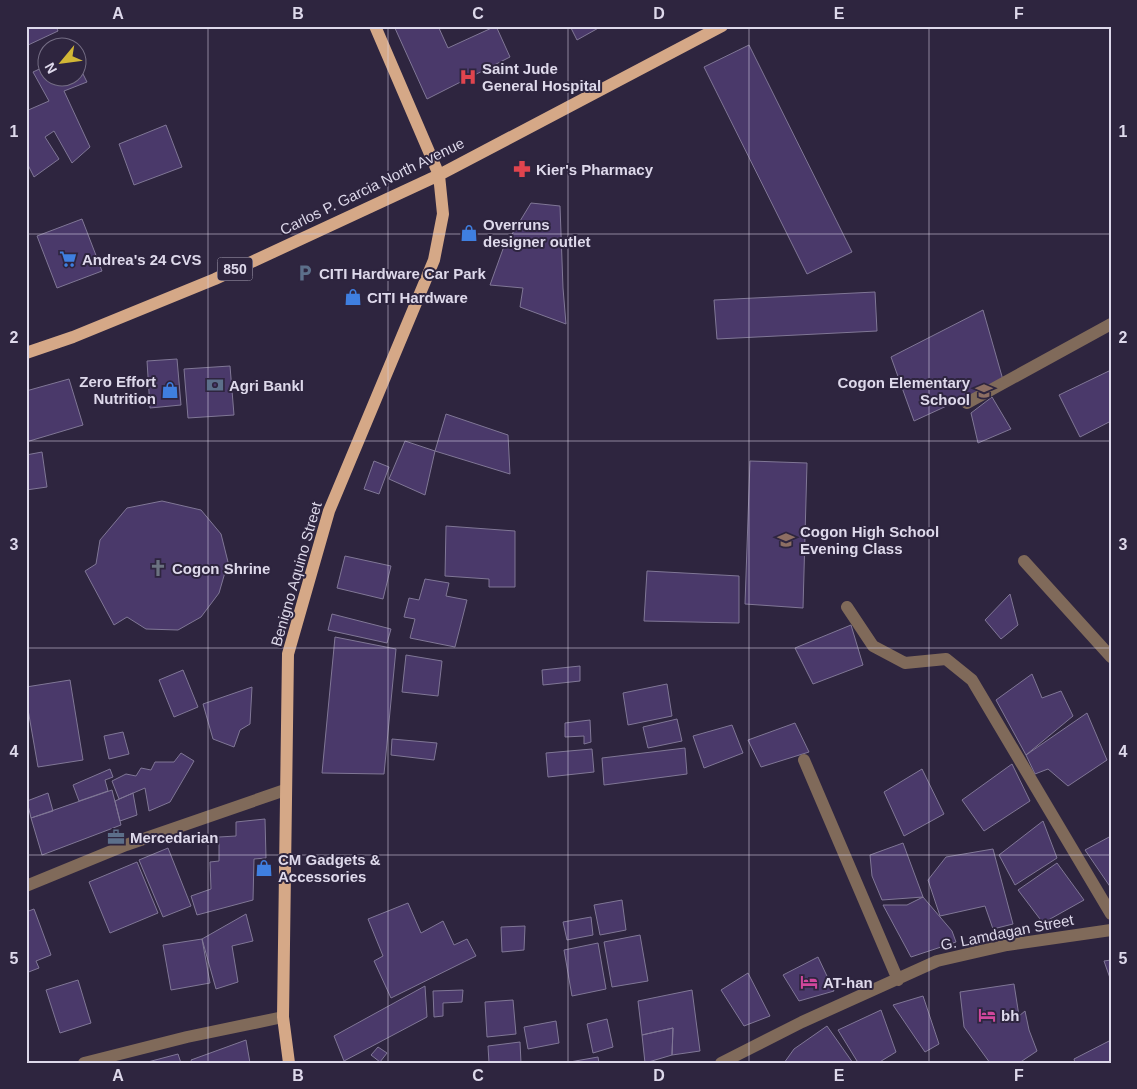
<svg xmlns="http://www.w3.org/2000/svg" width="1137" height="1089" font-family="Arial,sans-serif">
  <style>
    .building { fill: #4a396a; stroke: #807796 }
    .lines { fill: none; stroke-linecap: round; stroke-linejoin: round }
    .minor { stroke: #806a5a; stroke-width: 12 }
    .major { stroke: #d5a887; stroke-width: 12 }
    .grid { fill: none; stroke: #ded9eb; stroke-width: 1; stroke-opacity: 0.55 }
    .labels { text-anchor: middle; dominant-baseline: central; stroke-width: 4; stroke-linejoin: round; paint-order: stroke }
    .shield { fill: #2e253f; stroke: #a9a3b7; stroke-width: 1 }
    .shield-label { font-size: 14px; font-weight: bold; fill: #ded9eb }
    .poi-label { font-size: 15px; font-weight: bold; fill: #ded9eb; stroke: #2e253f; text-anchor: start }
    .street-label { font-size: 15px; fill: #ded9eb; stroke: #2e253f }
    .neatline { fill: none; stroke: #ded9eb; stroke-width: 2 }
    .grid-label { font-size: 16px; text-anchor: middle; font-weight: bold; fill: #ded9eb }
  </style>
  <rect width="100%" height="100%" fill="#2e253f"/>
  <path class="building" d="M26,26h30l2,5 -32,15z
    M394,26h44l10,22 48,-22 14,31 -83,42z
    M570,26h32l-25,14z
    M749,45l103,207 -45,22 -103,-207z
    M78,64l9,18 -23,9 26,56 -18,16 -18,-32 -9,6 14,22 -25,18 -8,-16v-50l23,-10 -16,-29 15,-7v13h30z
    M166,125l16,42 -48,18 -15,-41z
    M531,203l29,3 3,82 3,36 -46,-17 3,-19 -33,-3 13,-36z
    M82,219l20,52 -45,17 -20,-52z
    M875,292l2,39 -160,8 -3,-39z
    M983,310l20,70 -89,41 -23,-64z
    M177,359l4,46 -31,3 -3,-47z
    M230,366l4,49 -46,3 -4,-49z
    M1111,370v51l-31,16 -21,-42z
    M69,379l14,46 -57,17v-51z
    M992,397l19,32 -33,14 -7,-30z
    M446,414l62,21 2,39 -75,-23z
    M405,441l30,10 -10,44 -36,-16z
    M42,452l5,35 -21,3v-35z
    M374,461l15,6 -10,27 -15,-5z
    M750,461l57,2 -4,145 -58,-4z
    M162,501l39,9 20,24 7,28 -9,31 -18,24 -23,13 -32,-1 -19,-12 -13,8 -29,-54 11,-7 4,-24 27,-32z
    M446,526l69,5v56h-26v-8l-44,-3z
    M345,556l46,10 -8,33 -46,-11z
    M647,571l92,5v47l-95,-2z
    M425,579l24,4 -3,13 21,4 -12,47 -45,-9 5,-19 -11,-2 5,-19 10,2z
    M1010,594l8,31 -17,14 -16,-19z
    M332,614l59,15 -4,14 -59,-13z
    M851,625l12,40 -50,19 -18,-36z
    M335,637l61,12 -12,125 -62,-1z
    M406,655l36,6 -4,35 -36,-4z
    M580,666v15l-37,4 -1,-15z
    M183,670l15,37 -24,10 -15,-37z
    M1032,674l10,24 19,-7 12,25 -47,39 -30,-55z
    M70,680l13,80 -45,7 -12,-69v-11z
    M667,684l5,32 -44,9 -5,-32z
    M252,687l-2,37 -10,6 -6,17 -21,-8 -10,-35z
    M1087,713l20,47 -39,26 -20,-17 -13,5 -9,-19z
    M677,719l5,22 -34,7 -5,-21z
    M590,720l1,22 -7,2v-8l-19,1v-14z
    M795,723l14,29 -48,15 -13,-27z
    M732,725l11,28 -39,15 -11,-32z
    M123,732l6,22 -20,5 -5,-23z
    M392,739l45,4 -3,17 -43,-5z
    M685,748l2,26 -83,11 -2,-27z
    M592,749l2,23 -46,5 -2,-24z
    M181,753l13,8 -24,41 -21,9 -4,-23 -26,11 -7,-18 14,-7 10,2 5,-8 10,2 4,-8h19z
    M1012,764l18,37 -46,30 -22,-31z
    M110,769l3,8 -8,3 3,11 -29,10 -6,-16z
    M922,769l22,45 -40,22 -20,-44z
    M112,790l9,35 -79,30 -11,-37z
    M48,793l5,18 -22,7 -4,-17z
    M133,793l4,22 -17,6 -5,-20z
    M265,819l1,39 -12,1 -1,41 -56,15 -6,-19 20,-7 -1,-27 9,-1v-24l17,-1v-14z
    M1043,821l14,37 -42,27 -16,-30z
    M1111,836v52l-26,-38z
    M903,843l20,54 -41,3 -10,-24 -2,-21z
    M168,848l23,58 -28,11 -24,-57z
    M993,849l20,75 -20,5 -8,-23 -45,10 -12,-36 18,-23z
    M137,862l21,51 -48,20 -21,-51z
    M1057,863l27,37 -41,23 -25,-33z
    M923,897l29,34 4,11 -45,15 -28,-52h24z
    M622,900l4,30 -26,5 -6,-30z
    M408,903l13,30 22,-12 11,24 13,-6 9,17 -85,42 -17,-37 9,-5 -15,-37z
    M34,909l17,46 -15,6 3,7 -13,5v-61z
    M246,914l7,27 -21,5 6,36 -22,7 -14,-50z
    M591,917l2,18 -26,5 -4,-18z
    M525,926l-1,24 -22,2 -1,-25z
    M640,935l8,46 -36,6 -8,-45z
    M202,939l8,44 -39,7 -8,-45z
    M598,943l8,46 -34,7 -8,-46z
    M818,957l16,34 -35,10 -16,-26z
    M1111,960v21l-7,-20z
    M748,973l22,43 -26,10 -23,-36z
    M78,980l13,43 -31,10 -14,-43z
    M1014,984l5,32 6,-5 4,19 8,21 -18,12h-29l-26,-36 -4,-35z
    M425,986l2,31 -83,44 -10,-25z
    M463,990l-1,12 -19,1v13l-9,1 -1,-26z
    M692,990l8,61 -28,4 1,-27 -31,7 -4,-34z
    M923,996l16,48 -14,8 -32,-47z
    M513,1000l3,34 -29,3 -2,-35z
    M881,1010l15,42 -18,11h-18l-3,-2 -19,-31z
    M607,1019l6,28 -20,6 -6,-29z
    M556,1021l3,22 -31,6 -4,-22z
    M827,1026l26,37h-69l10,-14z
    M673,1028l-1,27 -27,8 -3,-28z
    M246,1040l4,23h-58l-1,-3z
    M1111,1040v23h-36l-1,-4z
    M520,1042l1,21h-32l-1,-17z
    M378,1047l9,6 -7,9 -9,-7z
    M178,1054l3,9h-37z
    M598,1057l1,6h-35z"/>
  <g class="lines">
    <path class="minor" d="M967,403l144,-79
      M1024,561l87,96
      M847,607l26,39 32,17 41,-4 26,21 139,234
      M804,760l94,220
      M26,886l100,-41 159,-55
      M84,1063l103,-26 96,-20
      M721,1063l81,-41 135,-61 70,-16 104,-15"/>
    <path class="major" d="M26,353l47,-16 142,-58 224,-104 283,-149
      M289,1063l-6,-46 5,-363 41,-143 105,-251 9,-46 -4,-39 -64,-149"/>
  </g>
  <path class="grid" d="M208,26v1037M388,26v1037M568,26v1037M749,26v1037M929,26v1037M26,234h1085M26,441h1085M26,648h1085M26,855h1085"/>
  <defs>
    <g id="hospital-bare" transform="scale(1.35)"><path d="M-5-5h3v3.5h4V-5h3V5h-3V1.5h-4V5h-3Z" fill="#e0444e" stroke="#2e253f" stroke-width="2.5" paint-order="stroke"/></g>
    <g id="pharmacy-bare" transform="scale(1.35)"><path d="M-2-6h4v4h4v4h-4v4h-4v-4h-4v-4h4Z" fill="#e0444e" stroke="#2e253f" stroke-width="2.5" paint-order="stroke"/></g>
    <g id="shop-bare" transform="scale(1.35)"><path d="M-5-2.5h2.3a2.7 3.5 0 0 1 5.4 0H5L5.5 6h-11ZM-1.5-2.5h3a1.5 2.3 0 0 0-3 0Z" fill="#3f7fe0" stroke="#2e253f" stroke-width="2.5" paint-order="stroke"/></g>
    <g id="supermarket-bare" transform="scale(1.35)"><path d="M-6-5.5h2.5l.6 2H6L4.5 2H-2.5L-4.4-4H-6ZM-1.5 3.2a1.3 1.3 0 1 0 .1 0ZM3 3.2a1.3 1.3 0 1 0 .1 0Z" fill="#3f7fe0" stroke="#2e253f" stroke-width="2.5" paint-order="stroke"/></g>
    <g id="parking-bare" transform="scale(1.35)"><path d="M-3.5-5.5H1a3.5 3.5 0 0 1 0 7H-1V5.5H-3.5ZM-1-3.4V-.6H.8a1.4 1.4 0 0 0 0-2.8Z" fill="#5c6f8a" stroke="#2e253f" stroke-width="2.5" paint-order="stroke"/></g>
    <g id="bank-bare" transform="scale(1.35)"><path d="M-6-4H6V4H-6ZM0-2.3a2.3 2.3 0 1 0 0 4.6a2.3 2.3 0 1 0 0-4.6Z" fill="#5c6f8a" stroke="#2e253f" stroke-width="2.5" paint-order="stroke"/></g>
    <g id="school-bare" transform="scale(1.35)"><path d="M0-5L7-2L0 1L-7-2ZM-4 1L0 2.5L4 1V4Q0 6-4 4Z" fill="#8d6e63" stroke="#2e253f" stroke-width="2.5" paint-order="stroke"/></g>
    <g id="church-bare" transform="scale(1.35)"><path d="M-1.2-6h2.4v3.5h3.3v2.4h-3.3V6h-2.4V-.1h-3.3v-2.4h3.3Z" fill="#6b7280" stroke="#2e253f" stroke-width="2.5" paint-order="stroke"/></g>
    <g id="office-bare" transform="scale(1.35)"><path d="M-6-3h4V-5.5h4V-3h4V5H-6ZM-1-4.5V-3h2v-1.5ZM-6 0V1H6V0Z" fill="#5c6f8a" stroke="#2e253f" stroke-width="2.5" paint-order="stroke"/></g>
    <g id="hotel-bare" transform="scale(1.35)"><path d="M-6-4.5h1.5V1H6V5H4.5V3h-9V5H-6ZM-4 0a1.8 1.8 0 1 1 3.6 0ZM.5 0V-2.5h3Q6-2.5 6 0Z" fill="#d1479c" stroke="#2e253f" stroke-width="2.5" paint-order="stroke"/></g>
  </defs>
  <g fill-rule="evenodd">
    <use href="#hospital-bare" x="468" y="77"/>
    <use href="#pharmacy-bare" x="522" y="169"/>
    <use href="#shop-bare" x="469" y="233"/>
    <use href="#supermarket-bare" x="68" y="259"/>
    <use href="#parking-bare" x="305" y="273"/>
    <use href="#shop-bare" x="353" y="297"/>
    <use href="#bank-bare" x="215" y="385"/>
    <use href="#shop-bare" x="170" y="390"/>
    <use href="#school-bare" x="984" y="391"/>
    <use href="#school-bare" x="786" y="540"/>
    <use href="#church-bare" x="158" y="568"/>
    <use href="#office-bare" x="116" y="837"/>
    <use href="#shop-bare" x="264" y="868"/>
    <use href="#hotel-bare" x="809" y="982"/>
    <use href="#hotel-bare" x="987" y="1015"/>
  </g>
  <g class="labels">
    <rect class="shield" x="217.5" y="257.5" width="35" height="23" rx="4"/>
    <g class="shield-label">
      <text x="235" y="269">850</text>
    </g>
    <g class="poi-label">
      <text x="482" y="68">Saint Jude<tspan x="482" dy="17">General Hospital</tspan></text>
      <text x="536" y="169">Kier's Pharmacy</text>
      <text x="483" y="224">Overruns<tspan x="483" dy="17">designer outlet</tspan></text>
      <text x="82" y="259">Andrea's 24 CVS</text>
      <text x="319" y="273">CITI Hardware Car Park</text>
      <text x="367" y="297">CITI Hardware</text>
      <text x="156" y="381" text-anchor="end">Zero Effort<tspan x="156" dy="17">Nutrition</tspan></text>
      <text x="970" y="382" text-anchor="end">Cogon Elementary<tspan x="970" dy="17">School</tspan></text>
      <text x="229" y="385">Agri Bankl</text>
      <text x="800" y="531">Cogon High School<tspan x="800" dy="17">Evening Class</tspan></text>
      <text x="172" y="568">Cogon Shrine</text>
      <text x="130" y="837">Mercedarian</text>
      <text x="278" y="859">CM Gadgets &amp;<tspan x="278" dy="17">Accessories</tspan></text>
      <text x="823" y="982">AT-han</text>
      <text x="1001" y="1015">bh</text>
    </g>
    <g class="street-label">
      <text transform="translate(372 186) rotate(-26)">Carlos P. Garcia North Avenue</text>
      <text transform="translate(296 574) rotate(-74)">Benigno Aquino Street</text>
      <text transform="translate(1007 932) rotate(-11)">G. Lamdagan Street</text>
    </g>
  </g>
  <rect width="1137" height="1089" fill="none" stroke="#2e253f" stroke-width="55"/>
  <g transform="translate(62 62) rotate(241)"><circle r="24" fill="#2e253f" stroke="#746d84"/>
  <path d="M0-4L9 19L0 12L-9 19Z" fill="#d2b736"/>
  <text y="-8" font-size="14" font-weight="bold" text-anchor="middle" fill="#ded9eb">N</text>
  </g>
  <rect x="28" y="28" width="1082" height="1034" class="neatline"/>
  <g class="grid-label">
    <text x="118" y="19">A</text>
    <text x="298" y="19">B</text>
    <text x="478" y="19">C</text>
    <text x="659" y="19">D</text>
    <text x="839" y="19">E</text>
    <text x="1019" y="19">F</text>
    <text x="14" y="137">1</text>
    <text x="1123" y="137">1</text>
    <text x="14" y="343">2</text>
    <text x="1123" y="343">2</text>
    <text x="14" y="550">3</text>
    <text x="1123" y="550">3</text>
    <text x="14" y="757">4</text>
    <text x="1123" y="757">4</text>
    <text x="14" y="964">5</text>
    <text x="1123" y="964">5</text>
    <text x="118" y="1081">A</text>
    <text x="298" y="1081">B</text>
    <text x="478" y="1081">C</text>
    <text x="659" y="1081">D</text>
    <text x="839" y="1081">E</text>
    <text x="1019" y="1081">F</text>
  </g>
</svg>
